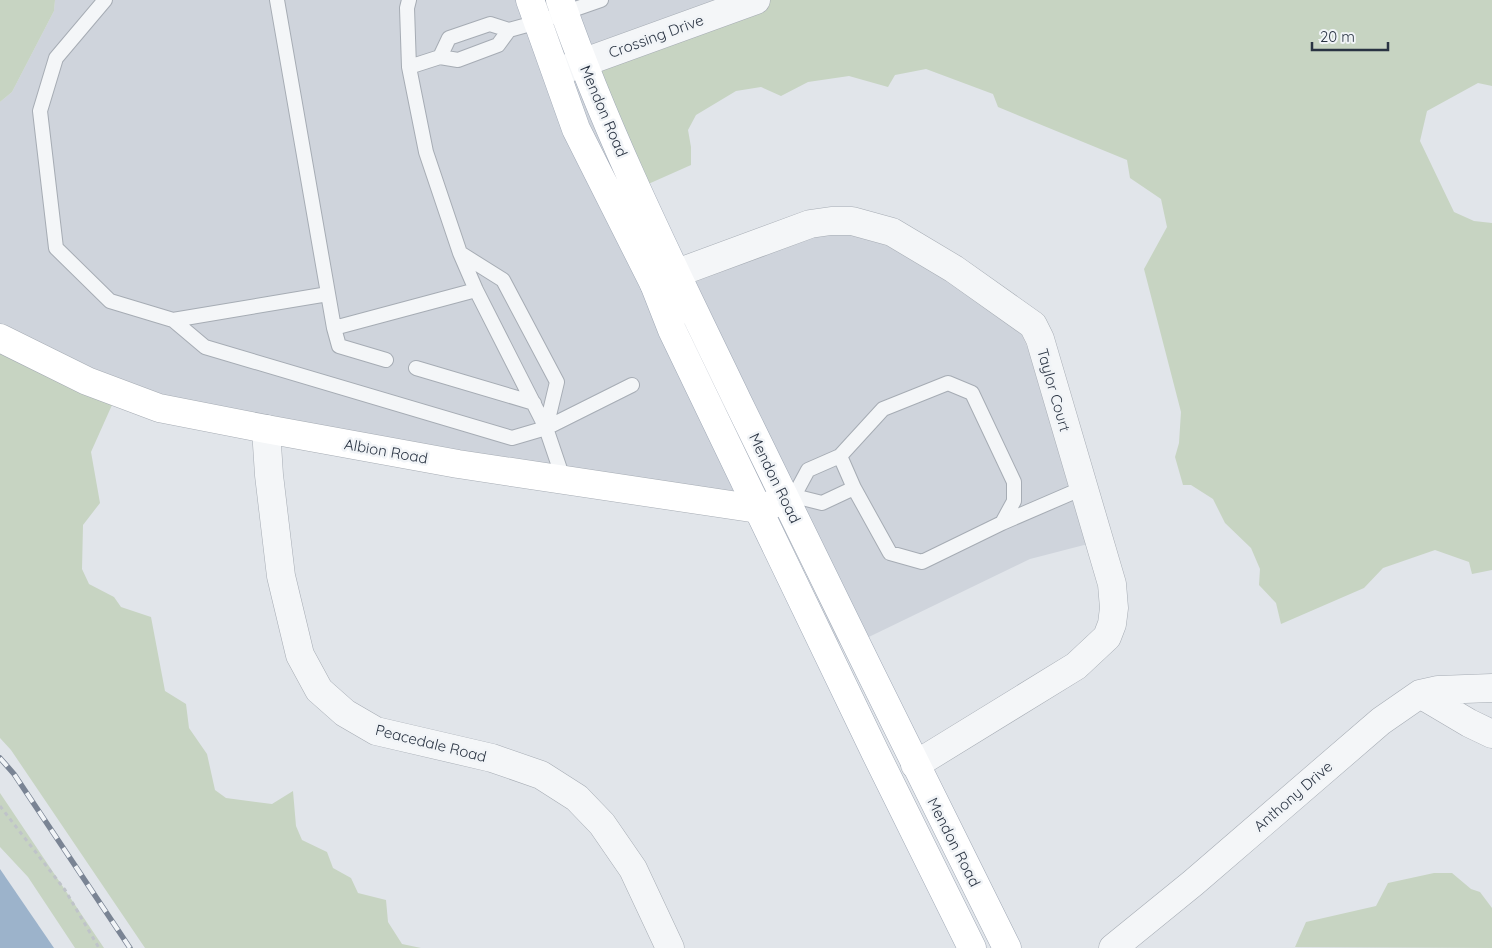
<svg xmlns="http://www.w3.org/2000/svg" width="1492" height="948" font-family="Quicksand,sans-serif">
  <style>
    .built { fill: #cfd4dc }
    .green { fill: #c7d4c2 }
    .water { fill: #9cb3cb }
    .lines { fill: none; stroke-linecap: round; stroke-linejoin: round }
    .lane-casing { stroke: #a6acb4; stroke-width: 16 }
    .street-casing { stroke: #a6acb4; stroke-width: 29 }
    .secondary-casing { stroke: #a6acb4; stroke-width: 29 }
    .primary-casing { stroke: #a0a9b6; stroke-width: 29 }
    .path { stroke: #bfc3c9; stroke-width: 3; stroke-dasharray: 4 4; stroke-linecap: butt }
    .lane { stroke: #f4f6f8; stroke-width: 14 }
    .street { stroke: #f4f6f8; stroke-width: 28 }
    .secondary { stroke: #fff; stroke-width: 28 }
    .primary { stroke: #fff; stroke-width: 28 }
    .rail-casing { stroke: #7a8494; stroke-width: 5.5 }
    .rail { stroke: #f1f4f7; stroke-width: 4; stroke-dasharray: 11; stroke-linecap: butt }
    .labels { text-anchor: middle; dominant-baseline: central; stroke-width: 5; stroke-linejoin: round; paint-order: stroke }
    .street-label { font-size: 15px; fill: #293342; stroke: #f1f4f7 }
  </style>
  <rect width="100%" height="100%" fill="#e1e5ea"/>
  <path class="built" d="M55,0h692l-172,67 90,208 158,-48 27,2 66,30 104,72 9,20 59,193 -58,15 -186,90 -7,-9 -55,-118 -8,-7 -504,-75 -270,-95v-243l12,-10 42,-81z"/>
  <path class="green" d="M0,0h55l-1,11 -42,81 -12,10z
    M747,0h745v86l-14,-3 -51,28 -7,30 34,71 20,9 18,2v347l-20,4 -3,-12 -34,-12 -52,18 -19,20 -83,36 -5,-21 -17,-18 1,-16 -9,-21 -26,-25 -12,-24 -22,-14h-8l-8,-28 4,-14 2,-31 -37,-143 23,-42 -6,-28 -31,-21 -3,-18 -129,-53 -5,-13 -67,-25 -31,6 -7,12 -39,-11 -41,6 -27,14 -20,-9 -25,4 -40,24 -8,15 3,17v18l-54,24 -62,-114z
    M0,345l113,54 -1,6 -21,47 9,51 -17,22 -1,44 7,15 25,13 7,10 30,10 14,74 21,13 3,24 18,26 8,36 11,8 46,6 21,-13 3,35 6,14 25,12 6,16 18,10 7,15 28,7 2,22 14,22 19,4h-276l-134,-198 -11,-12z
    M0,794v-1l104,155h-29l-47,-71 -28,-30z
    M1434,873h18l19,16 9,3 12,16v40l-197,-1 11,-25 70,-16 12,-23z"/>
  <path class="water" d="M0,869l54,79h-54z"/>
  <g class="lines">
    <g class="lane-casing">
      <path id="lane" d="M105,0l-49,58 -16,53 16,137 54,53 63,19 155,-26
        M277,0l57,328 142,-38
        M409,0l-2,8 2,59 17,85 34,101 16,37 70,138 18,53
        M440,57l9,-19 41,-14 19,6 29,-8 63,-22
        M409,67l31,-10 18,3 40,-15 11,-15
        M460,253l43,27 54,102 -11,46
        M173,320l32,27 307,91 34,-10 86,-43
        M334,328l5,18 47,14
        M416,368l118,35
        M840,456l14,32
        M785,500l9,-4 28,7 32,-15 36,65 32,9 80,-39 12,-22v-19l-42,-89 -24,-10 -65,26 -43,47 -32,14 -14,26
        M1002,523l81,-35"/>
    </g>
    <g class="street-casing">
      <path id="street" d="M560,71l196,-71
        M654,284l23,-11 133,-49 21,-3h21l40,11 62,37 79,56 7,14 72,245 2,24 -2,16 -5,13 -31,29 -161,99
        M266,429l3,46 12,101 19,79 19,35 26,23 31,18 116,27 49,17 36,23 25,26 31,45 37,79
        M1420,694l49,29 23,11
        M1113,948l80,-65 188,-162 39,-27 18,-4 54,-2"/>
    </g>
    <g class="secondary-casing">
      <path id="secondary" d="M0,338l87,43 72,27 107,21 192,35 300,45 21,-7"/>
    </g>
    <g class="primary-casing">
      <path id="primary" d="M530,0l46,129 78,155 18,46 203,422 97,196
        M560,0c48,138 114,269 177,400 89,183 179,366 270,548"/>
    </g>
    <path class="path" d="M0,806l65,84 34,58"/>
    <use href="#lane" class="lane"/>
    <use href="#street" class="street"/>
    <use href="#secondary" class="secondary"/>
    <use href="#primary" class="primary"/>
    <g class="rail-casing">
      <path id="rail" d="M0,758l14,16 116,174"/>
    </g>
    <use href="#rail" class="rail"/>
  </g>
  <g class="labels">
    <g class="street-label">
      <text transform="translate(656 36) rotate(-20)">Crossing Drive</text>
      <text transform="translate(604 111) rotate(67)">Mendon Road</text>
      <text transform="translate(1054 390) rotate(74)">Taylor Court</text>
      <text transform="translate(386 451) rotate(10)">Albion Road</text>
      <text transform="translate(775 478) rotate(64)">Mendon Road</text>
      <text transform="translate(431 743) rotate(14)">Peacedale Road</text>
      <text transform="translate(1293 796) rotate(-41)">Anthony Drive</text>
      <text transform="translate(954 842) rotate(63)">Mendon Road</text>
    </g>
  </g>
  <path d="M1312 42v8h76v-8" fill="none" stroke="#293342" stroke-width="2.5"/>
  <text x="1320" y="42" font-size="15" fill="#293342" stroke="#f1f4f7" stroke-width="4" paint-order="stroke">20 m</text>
</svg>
